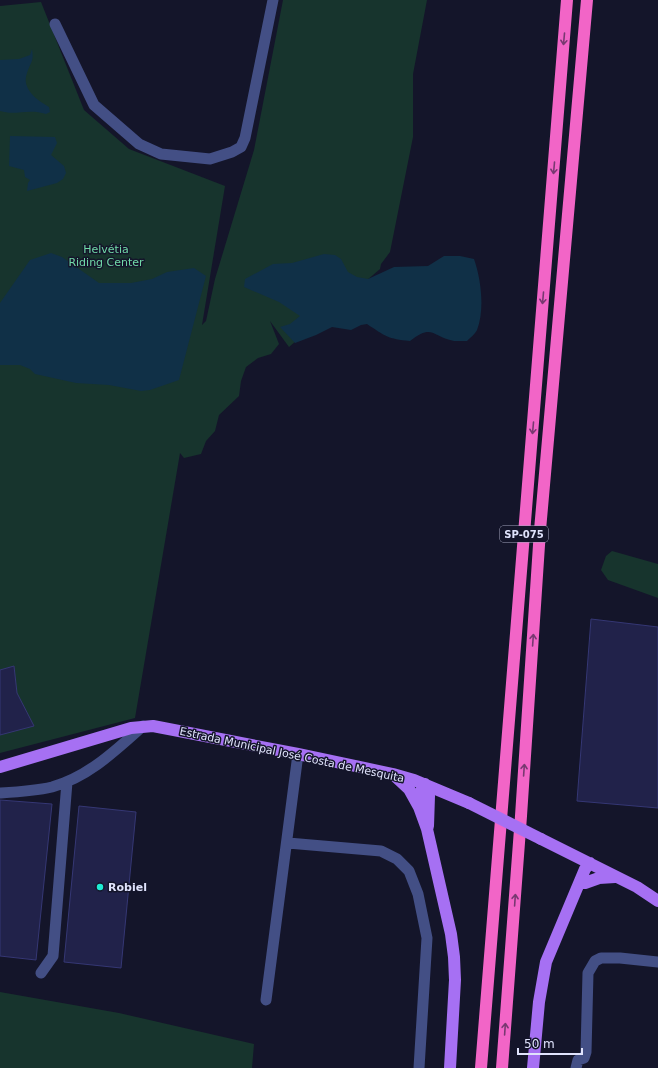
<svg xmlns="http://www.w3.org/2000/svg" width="658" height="1068" font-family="'DejaVu Sans',sans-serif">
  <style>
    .green { fill: #17342d }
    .water { fill: #103047 }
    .building { fill: #21224a; stroke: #353774 }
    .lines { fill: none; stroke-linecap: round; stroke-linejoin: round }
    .minor { stroke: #434f85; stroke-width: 11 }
    .major { stroke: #a670f3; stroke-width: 12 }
    .highway { stroke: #f265c7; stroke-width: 12 }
    .major-bridge { stroke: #a670f3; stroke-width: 12 }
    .oneway { stroke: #783971 }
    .poi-dot { fill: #1debd3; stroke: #14152a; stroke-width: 1.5 }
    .labels { text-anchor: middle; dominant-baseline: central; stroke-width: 3; stroke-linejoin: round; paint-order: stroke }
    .shield { fill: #14152a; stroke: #a3a5bd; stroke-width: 1 }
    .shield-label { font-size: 10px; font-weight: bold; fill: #e0e3fc }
    .park-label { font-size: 11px; fill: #70d8a7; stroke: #14152a }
    .street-label { font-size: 11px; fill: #e0e3fc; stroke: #14152a }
    .poi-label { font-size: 11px; font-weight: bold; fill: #e0e3fc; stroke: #14152a; text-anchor: start }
  </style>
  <rect width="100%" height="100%" fill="#14152a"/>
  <path class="green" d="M283,0h144l-14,74v63l-23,115 -9,12 -1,5 -91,78 -19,-26 9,23 -8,10 -13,4 -12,9 -5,14 -2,15 -20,19 -4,16 -9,10 -5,13 -17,4 -4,-5 -45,265 -135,35v-747l41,-4 43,108 45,39 96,37 -23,139 4,-4 9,-42 39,-129z
    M612,551l46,13v34l-50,-18 -7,-10 5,-14z
    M0,992l119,21 135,31 -2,24h-252z"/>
  <path class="water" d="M32,49c2,13 -1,12 -5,24 -6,16 10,27 22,34l1,5 -4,2c-18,-6 -30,2 -46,-3v-51l19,-1 11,-4z
    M10,136l45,1 2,6 -6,12 13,11 2,7 -3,6 -6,4 -30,8 1,-8 2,-3 -5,-3 -1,-7 -15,-4z
    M51,253l11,4 37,26h32l21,-4 15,-7 27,-4 12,8 -27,104 -29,10 -9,1 -32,-6 -33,-2 -41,-9 -5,-5 -10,-4h-20v-62l30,-43z
    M324,254l11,1 6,4 7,13 9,5 11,2 26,-12 34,-1 16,-10h16l14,3c7,20 11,50 3,71 -2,4 -7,8 -10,11 -4,0 -9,0 -13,0 -22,-4 -21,-18 -44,0 -22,-2 -25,-5 -43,-17l-6,1 -10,5 -19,-3 -16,8 -21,8 -15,-16 10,-3 10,-8 -21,-14 -35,-15 1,-8 28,-15 19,-1z"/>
  <path class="building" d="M591,619l67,8v181l-81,-7z
    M14,666l3,27 17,33 -34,9v-65z
    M0,800l52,4 -16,156 -36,-4z
    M79,806l57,6 -15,156 -57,-6z"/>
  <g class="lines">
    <path class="minor" d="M55,24l39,81 45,39 22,10 49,5 22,-7 9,-5 4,-9 28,-138
      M0,793c17,-1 35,-2 52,-6 36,-10 63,-36 91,-61
      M288,843l93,8 16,8 12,12 9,23 9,44 -8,130
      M41,973l12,-17 14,-174
      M266,1000l32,-246
      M576,1068l2,-8 6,-2 2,-6 2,-79 7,-12 6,-3h19l38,4"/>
    <path class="major" d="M0,767l131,-39 22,-2 145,28 95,20 21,6 55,23
      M395,776l14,13 10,18
      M425,784l-5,9 -1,14 8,22 24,105 3,23 1,23 -5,88
      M425,784l4,12 -1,30
      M541,839l96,48 21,14
      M585,883l14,-5 16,-1
      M533,1068l6,-66 7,-40 39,-93 5,-6"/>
    <path class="highway" d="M481,1068l86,-1068
      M502,1068l19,-252 19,-286 47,-530"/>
    <path class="major-bridge" d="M469,803l72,36"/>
  </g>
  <defs><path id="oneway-shaft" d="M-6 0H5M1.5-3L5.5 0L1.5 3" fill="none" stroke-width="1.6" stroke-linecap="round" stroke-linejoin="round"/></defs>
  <g class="oneway">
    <use href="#oneway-shaft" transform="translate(564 39) rotate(95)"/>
    <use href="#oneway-shaft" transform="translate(554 168) rotate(95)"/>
    <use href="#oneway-shaft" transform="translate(543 298) rotate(95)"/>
    <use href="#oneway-shaft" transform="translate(533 428) rotate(95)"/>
    <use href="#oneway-shaft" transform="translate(533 640) rotate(-86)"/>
    <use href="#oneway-shaft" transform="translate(524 770) rotate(-86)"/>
    <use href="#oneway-shaft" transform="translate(515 900) rotate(-86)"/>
    <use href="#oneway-shaft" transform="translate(505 1029) rotate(-86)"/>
  </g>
  <circle class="poi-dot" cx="100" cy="887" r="4"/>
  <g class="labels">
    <rect class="shield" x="500" y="526" width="48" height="16" rx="3"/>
    <g class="shield-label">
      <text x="524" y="534">SP-075</text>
    </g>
    <g class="park-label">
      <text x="106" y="249">Helvétia<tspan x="106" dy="13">Riding Center</tspan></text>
    </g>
    <g class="street-label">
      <text transform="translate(292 755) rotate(12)">Estrada Municipal José Costa de Mesquita</text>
    </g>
    <g class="poi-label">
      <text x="108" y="887">Robiel</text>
    </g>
  </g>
  <path d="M518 1048v6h64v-6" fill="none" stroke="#e0e3fc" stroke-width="2"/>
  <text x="524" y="1048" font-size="12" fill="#e0e3fc" stroke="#14152a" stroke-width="3" paint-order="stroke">50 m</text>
</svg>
